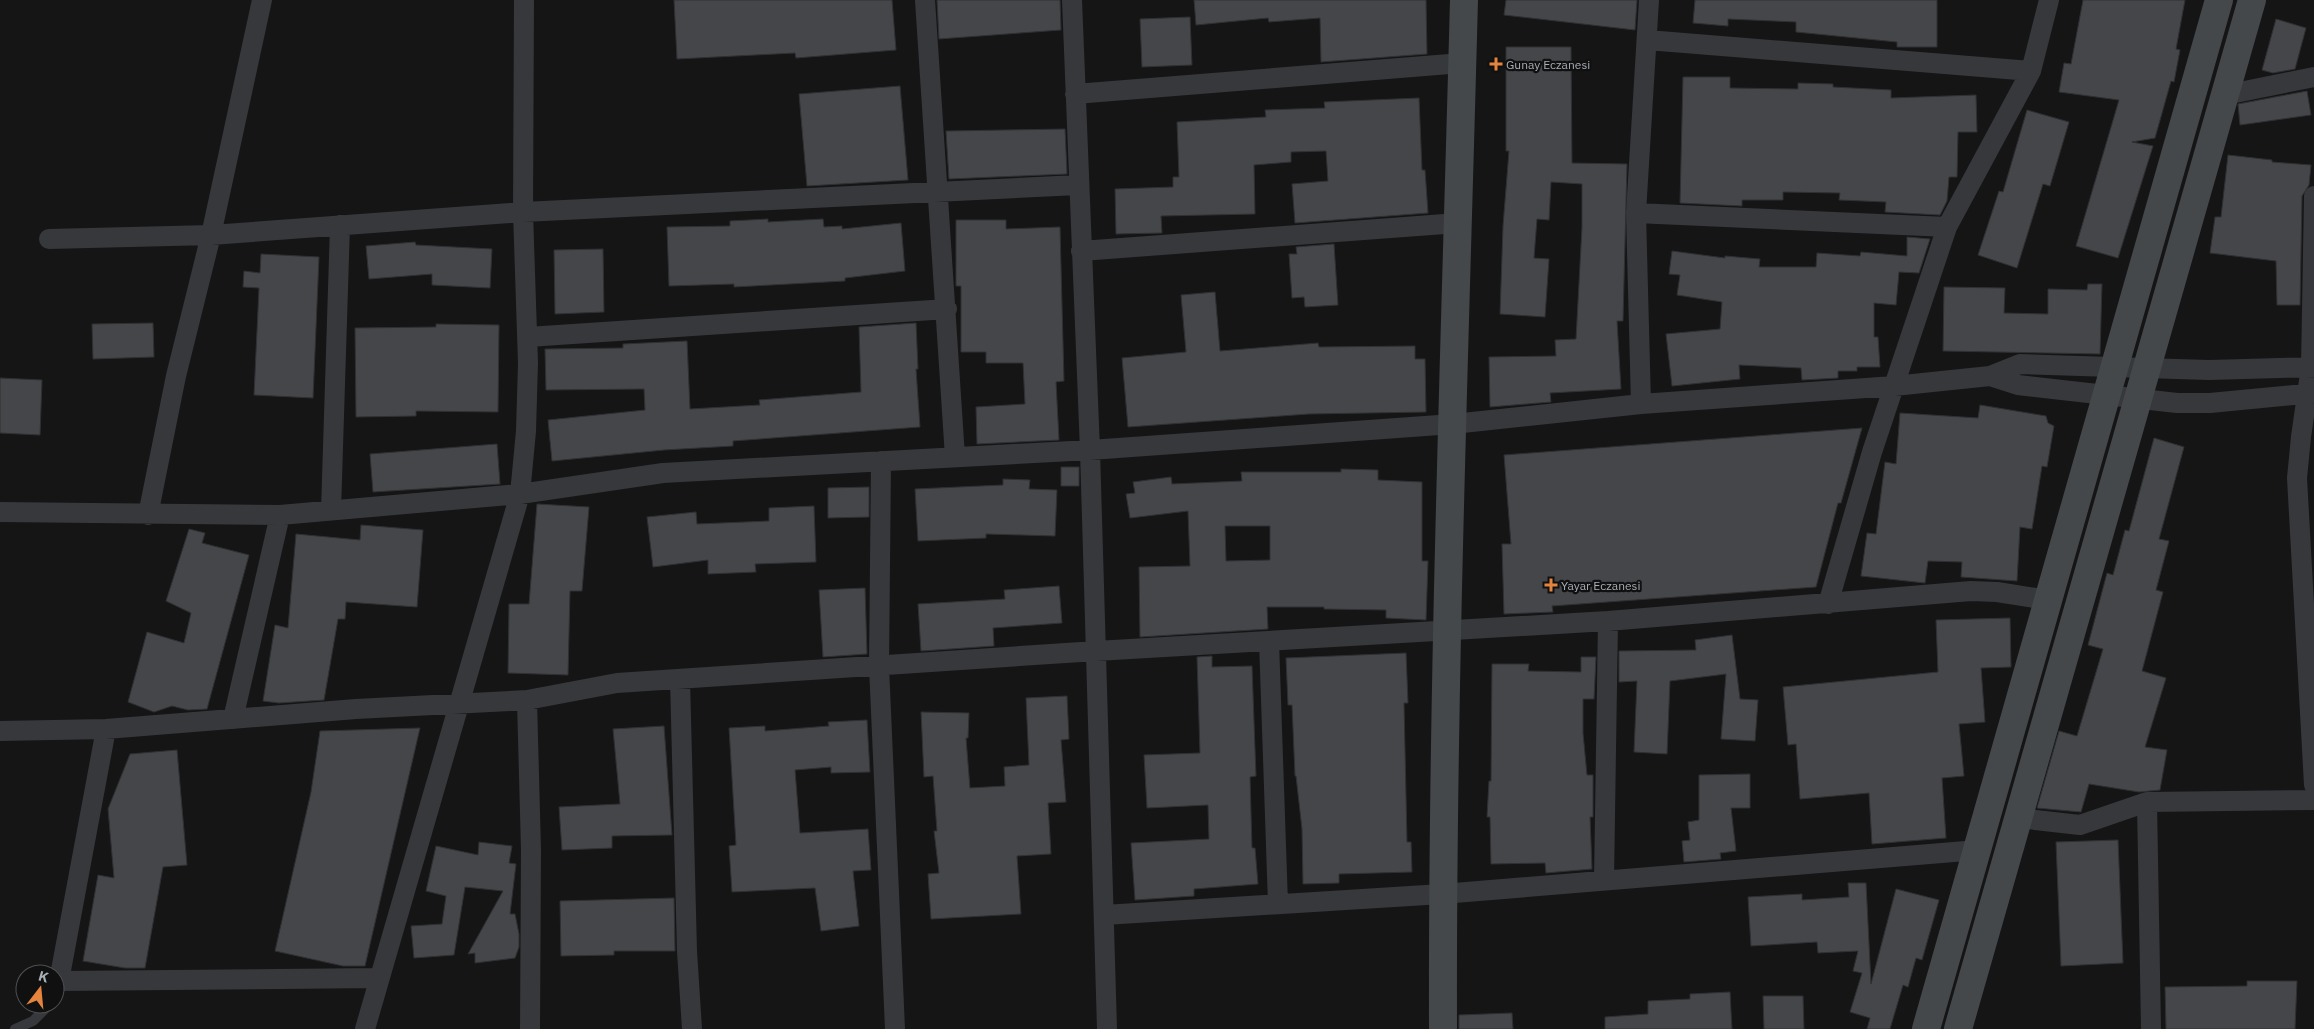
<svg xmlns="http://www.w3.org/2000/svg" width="2314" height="1029" font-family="'IBM Plex Sans',sans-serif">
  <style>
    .building { fill: #444649; stroke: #2f3032; fill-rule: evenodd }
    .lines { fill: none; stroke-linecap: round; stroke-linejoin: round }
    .lane { stroke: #36383b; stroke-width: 10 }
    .street { stroke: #36383b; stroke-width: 20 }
    .secondary { stroke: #44484b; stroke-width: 28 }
    .poi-dot { fill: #e5843e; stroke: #101011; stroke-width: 2 }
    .labels { text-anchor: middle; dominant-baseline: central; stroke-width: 4.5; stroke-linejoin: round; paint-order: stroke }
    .poi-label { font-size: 12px; fill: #a8afb6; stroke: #101011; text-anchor: start }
  </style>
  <rect width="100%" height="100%" fill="#151516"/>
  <path class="building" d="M674,0h218l4,50 -100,8 -1,-5 -118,6z
    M937,0h123l1,30 -122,9z
    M1194,0h232l1,54 -106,8 -1,-44 -51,4 -1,-4 -72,7z
    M1506,0h131l-2,30 -131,-15z
    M1695,0h242v47h-40v-5l-101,-10v-10l-68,-3v7l-35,-3z
    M2083,0h102l-9,49 4,1 -6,32 -3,-1 -16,57 -23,4 21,4 -35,112 -42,-12 43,-146 -60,-8 5,-29 7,1z
    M1190,17l2,48 -50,2 -2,-48z
    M2276,19l30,9 -11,41 -22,4 -11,-3z
    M1506,47h65l1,116 55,1 -4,157h-6l4,68 -71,4 1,9 -61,5 -1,-50 67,-1 -1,-16 21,-1 6,-112v-43l-31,-2 -2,38 -12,-1 -3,39 15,1 -4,58 -45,-3 3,-88 6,-75h-3z
    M1683,77h47v11l68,1v-6l35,1v3l58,3v8l85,-3 1,37h-19l-1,45h-8l-2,24 -7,14 -55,-3 1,-10 -47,-2 1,-7 -57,-1v8h-41v6l-62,-3z
    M900,86l8,94 -101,6 -8,-92z
    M2307,91l4,24 -71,10 -2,-21z
    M1419,98l3,72h3l3,43 -133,10 -3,-39 36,-3 -2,-30 -35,1v10l-37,3 1,49 -94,2 1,17 -46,1 -1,-45 58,-2v-10h6l-2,-55 89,-5 -1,-7 60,-2 -1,-6z
    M2027,110l42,12 -19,64 -7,-2 -26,84 -39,-13 21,-64 4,1z
    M1065,129l2,45 -118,5 -3,-48z
    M2228,155l44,5v2l39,3 -2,20 -7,11 -2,109h-23l-1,-44 -66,-8 5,-36h6z
    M768,219v3l55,-3 1,8 18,-1v3l59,-6 4,48 -60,7v3l-111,6v-3l-65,2 -2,-59 63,-1v-5z
    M956,220h50v9l54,-2 4,154 -8,1 3,58 -82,4 -1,-37 49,-3 -2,-41h-37v-11h-25v-66h-5z
    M1907,237l23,2 -11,34 -20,-1 -3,33 -22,-2v34h4l2,30h-23v4h-19v7l-36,2 -1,-12 -62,-3 1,14 -68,7 -6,-52 54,-5 2,-27 -45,-7 3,-20 -11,-1 3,-23 53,7v-2l35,3 -1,8h57l1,-14 43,3 1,-4 46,4z
    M415,242l1,3 76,4 -2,39 -58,-3v-11l-63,5 -3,-33z
    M1334,244l4,61 -33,2 -1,-10 -12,1 -3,-44h8l-1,-7z
    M603,249l1,63 -49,2 -1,-64z
    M261,254l58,3 -6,141 -59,-3 5,-107 -16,-1 1,-16 16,2z
    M2088,284h14l-2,70 -157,-3 1,-64 61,1 -1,25 44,1v-25l39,1z
    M1215,292l5,59 98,-8 1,4 96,-1v13h10l1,53 -117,2 -181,13 -6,-69 64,-6 -5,-57z
    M153,323l1,34 -61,2 -1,-35z
    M916,323l2,46h-2l4,58 -187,14v5l-69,4 -112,11 -4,-41 97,-10 -1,-21 -98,1 -1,-41 78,-1v-4l64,-3 3,68 70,-4 -1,-5 102,-8 -2,-65z
    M436,324l63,1 -1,87 -82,-1v5l-60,1 -1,-89 81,-1z
    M0,378l42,2 -2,55 -40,-2z
    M1980,405l66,11 2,7 6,3 -7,41 -5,-1 -10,63 -12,-2 -3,54 -56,-4 1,-15 -34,-1 -3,22 -64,-7 6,-43 9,1 9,-72 11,2 4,-51 78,5z
    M1862,428l-21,75h-3l-22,84 -264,19 1,6 -49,2 -2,-70h9l-7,-89z
    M2154,438l30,9 -25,92 10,2 -13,49 7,2 -21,79 24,7 -21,69 22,3 -7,40 -21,2 -50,-8 -8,28 -44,-4 22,-77 18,5 26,-87 -15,-4 19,-72 6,2 12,-45 4,1z
    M497,444l3,40 -127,8 -3,-38z
    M1061,467h18v19h-18z
    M1341,469l37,1v10l44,2v79h6l-2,59 -40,-2v-8l-62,-1v-2h-57l1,22 -128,8 -1,-70 51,-1 -2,-55 -58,7 -4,-24 9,-1 -2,-11 38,-5 1,7 70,-3 -1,-9h100zM1225,526h45v34l-44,1z
    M1003,479l27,1 -1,9 28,1 -2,46 -69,-2v4l-68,3 -3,-52 88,-4z
    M869,487v30l-41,1v-30z
    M537,504l52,3 -7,84h-12l-2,84 -60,-2 1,-69h20z
    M814,506l2,56 -61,2 1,8 -48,2v-14l-55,7 -6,-50 49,-5 1,12 72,-3v-13z
    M361,525l62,5 -6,77 -71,-5 -1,17h-7l-14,81 -45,3 -16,-2 12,-76 13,3 8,-94 64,6z
    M189,529l16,4 -3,10 47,12 -42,154 -19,1 -16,-4 -18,6 -26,-10 19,-70 37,11 7,-30 -25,-12z
    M1059,586l3,37 -69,5 1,18 -73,5 -3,-47 87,-5 -1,-9z
    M865,588l2,66 -44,3 -4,-67z
    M2010,618l1,49 -30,1 4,54 -26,2 5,52 -22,2 4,60 -74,6 -3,-51 -69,6 -4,-55 -8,1 -5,-58 155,-15 -2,-52z
    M1732,635l8,64 18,1 -3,41 -34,-2 5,-65 -56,7 -3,73 -33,-2 3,-71 -18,1v-31l77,-1 -1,-10z
    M1406,653l2,50h-4l3,139h4l1,30 -73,2v9l-36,1 -1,-55 -6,-53h-1l-3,-71h-4l-2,-47z
    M1212,656v11l40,-1 4,110 -6,1 2,71h3l3,36 -64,5v7l-59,4 -4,-57 78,-4 -1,-34 -61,3 -3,-53 56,-2 -3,-96z
    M1581,657h15l-2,42h-11v34l4,42h6v42h-3l2,52 -46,4 -1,-10 -54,1 -1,-47h-3l2,-36h2l1,-117h37l-1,7 53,1z
    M1067,696l2,43 -8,1 5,62 -18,1 3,51 -34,2 4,58 -90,5 -3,-45 11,-1 -5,-42h3l-4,-55 -9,1 -3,-65 48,1 -1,25h-2l4,50 35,-2 -1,-19 25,-2 -3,-67z
    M867,720l3,52 -39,1v-6l-36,3 5,63 68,-4 3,41 -18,1 6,55 -38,5 -6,-43 -83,4 -3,-46 7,-1 -7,-117 36,-2v5l64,-5 -1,-4z
    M664,726l8,109 -60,1v12l-50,2 -3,-43 61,-3 -7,-75z
    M420,728l-55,238h-22l-68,-15 36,-159 9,-61z
    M177,750l10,115 -24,2 -18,101h-20l-42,-7 15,-86 16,3 -6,-69 22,-55z
    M1750,774v34h-19l5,43 -16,2 1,6 -37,3 -2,-21 8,-1 -2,-18 11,-2v-45z
    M2118,840l5,123 -62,3 -5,-124z
    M479,842l33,4 -3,17 7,1 -6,50h5l4,20v13l-4,11 -40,5v-10l-7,1 35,-63 -38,-4 -11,68 -40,3 -3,-32 31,-2 4,-28 -20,-5 10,-45 42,9z
    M1848,883h18l5,101 25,-95 43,11 -17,60 -6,-2 -8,29 -5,-2 -13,44h-23l3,-11 -20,-6 12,-39 -9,-2 5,-20 -40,2 -1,-11 -66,4 -3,-49 54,-3v6l47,-3z
    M674,898l1,53h-61v4l-53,1 -1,-55z
    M2247,981h50l-2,48h-129l-1,-42 82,-1z
    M1730,992l2,37h-127v-12l43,-3v-13l42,-2v-5z
    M1763,996h40l1,33h-40z
    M1512,1013l1,16h-54v-14z"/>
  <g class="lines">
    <path class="lane" d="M55,994l4,-13
      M15,1029l18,-8 17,-17"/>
    <path class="street" d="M925,0l30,457
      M1072,0l18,450 17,579
      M1647,40l384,31
      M1075,94l387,-31
      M2225,95l89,-18
      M2314,196l-3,171 -10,70 -4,41 17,307
      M1636,213l311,14
      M49,239l162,-4 312,-23 555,-27
      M1081,251l377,-28
      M528,337l419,-28
      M1990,376l28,9 159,18h33l104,-10
      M1641,404l-5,-191 13,-213
      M881,461l-2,205 16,363
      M331,511l9,-286
      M0,512l280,3 240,-21 143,-21 427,-23 363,-26 188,-20 253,-18 96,-10 30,-12 189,6 105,-3
      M148,515l28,-139 35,-141 51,-235
      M1828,604l44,-152 75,-225 84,-156 18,-71
      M1269,641l9,263
      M680,679l7,272 5,78
      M527,700l4,150 -1,179
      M233,719l47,-204
      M106,729l-47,252 319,-3
      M0,731l106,-2 250,-20 171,-9 90,-17 479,-32 512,-30 363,-30 26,1 51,8
      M2147,802l4,227
      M2018,818l62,7 67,-23 167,-2
      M1604,880l4,-259
      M1104,915l338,-21 536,-44
      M365,1029l155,-535 6,-63 2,-68 -5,-151 1,-212"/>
    <path class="secondary" d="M1443,1029c-1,-343 12,-686 21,-1029
      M1926,1029l293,-1029
      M1958,1029l294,-1029"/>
  </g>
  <g class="poi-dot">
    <path d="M1493.5 56.5h5v5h5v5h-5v5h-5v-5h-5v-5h5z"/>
    <path d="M1548.5 577.5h5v5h5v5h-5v5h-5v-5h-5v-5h5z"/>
  </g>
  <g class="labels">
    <g class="poi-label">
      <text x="1506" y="64">Gunay Eczanesi</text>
      <text x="1561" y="585">Yayar Eczanesi</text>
    </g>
  </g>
  <g transform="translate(40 989) rotate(16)"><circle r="24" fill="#101011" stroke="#4d5053"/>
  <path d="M0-4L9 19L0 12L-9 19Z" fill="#e5843e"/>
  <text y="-8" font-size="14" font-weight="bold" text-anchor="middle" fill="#a8afb6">K</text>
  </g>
</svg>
